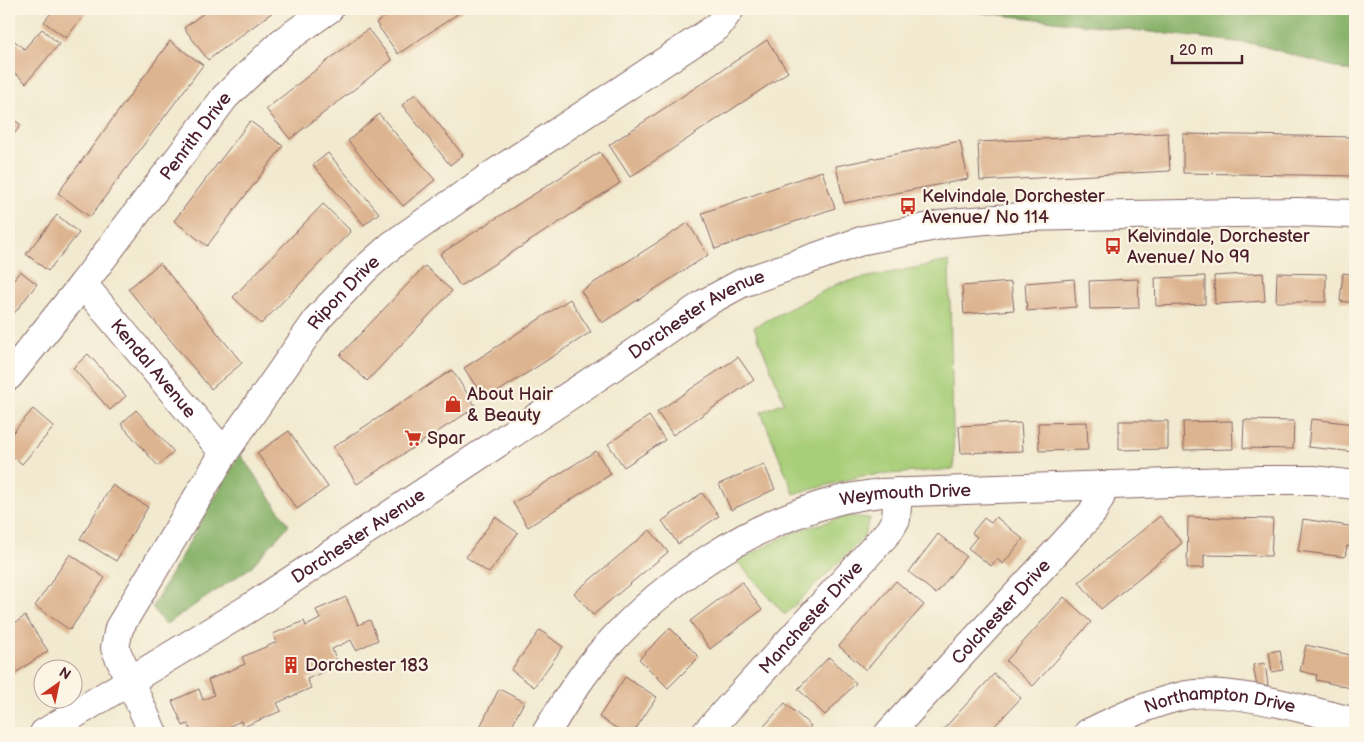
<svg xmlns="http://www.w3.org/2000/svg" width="1364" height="742" font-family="'Balsamiq Sans',sans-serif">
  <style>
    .green { fill: #a7ce78; stroke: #787652 }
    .forest { fill: #85b168; stroke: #68684a }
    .building { fill: #ddb490 }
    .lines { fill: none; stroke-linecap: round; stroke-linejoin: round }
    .minor-casing { stroke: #846665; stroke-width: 30 }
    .minor { stroke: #fff; stroke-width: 28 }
    .labels { text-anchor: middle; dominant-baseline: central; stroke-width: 4.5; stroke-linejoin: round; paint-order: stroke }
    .street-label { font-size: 18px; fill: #4a1f2b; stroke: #fcf5e5 }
    .poi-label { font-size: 18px; fill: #4a1f2b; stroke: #fcf5e5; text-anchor: start }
  </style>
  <rect width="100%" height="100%" fill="#fcf5e5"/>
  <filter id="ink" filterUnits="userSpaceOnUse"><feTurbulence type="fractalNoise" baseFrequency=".02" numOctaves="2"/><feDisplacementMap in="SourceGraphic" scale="10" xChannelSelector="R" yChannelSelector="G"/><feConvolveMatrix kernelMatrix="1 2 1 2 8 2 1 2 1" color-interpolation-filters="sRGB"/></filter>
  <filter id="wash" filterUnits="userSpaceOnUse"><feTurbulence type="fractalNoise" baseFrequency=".0096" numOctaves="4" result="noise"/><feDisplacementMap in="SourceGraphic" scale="20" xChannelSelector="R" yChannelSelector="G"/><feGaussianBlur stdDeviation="1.12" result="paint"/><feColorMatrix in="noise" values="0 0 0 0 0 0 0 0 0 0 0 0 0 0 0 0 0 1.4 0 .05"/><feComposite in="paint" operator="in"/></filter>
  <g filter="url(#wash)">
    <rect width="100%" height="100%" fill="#f1ead0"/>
    <path class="green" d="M949,261l5,208 -92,7 -68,18 -33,-82 23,-10 -30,-75 85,-44z
      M847,516l23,2 -7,20 -78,77 -48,-54 57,-29z"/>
    <path class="forest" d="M949,9h406v64l-100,-29z
      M240,454l49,71 -39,43 -85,57 -13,-18z"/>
    <g id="blocks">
      <path class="building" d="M54,9h26l6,4 -20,25 -22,-16z
        M209,9h68l-69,51 -24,-32z
        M396,9h69l-67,45 -22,-31z
        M42,29l17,15 -33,39 -17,-15v-32l15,13z
        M368,29l24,31 -102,79 -24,-30z
        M767,40l21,32 -158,105 -21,-32z
        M170,41l33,24 -113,152 -32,-24z
        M415,94l48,61 -13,10 -48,-60z
        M379,114l56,66 -32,26 -55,-65z
        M9,116l12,9 -10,13 -2,-1z
        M250,121l33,25 -76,100 -33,-25z
        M1168,133l2,38 -190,10 -2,-39z
        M1183,134l172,3v39l-172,-3z
        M960,141l8,38 -124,24 -8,-37z
        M600,152l20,31 -160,103 -20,-32z
        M328,153l51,60 -15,12 -51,-60z
        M822,171l13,37 -120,41 -13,-36z
        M323,204l28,27 -90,93 -28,-27z
        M57,215l22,18 -31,38 -22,-17z
        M688,223l20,32 -106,68 -21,-32z
        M160,263l82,100 -31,26 -83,-100z
        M425,266l27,25 -85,90 -27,-26z
        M20,271l17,13 -28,36v-34z
        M1263,273l2,28 -50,3 -1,-28z
        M1277,273l49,1v28h-50z
        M1343,273l12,2v28l-15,-2z
        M1205,276v28l-49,2 -1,-28z
        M1074,279l2,28 -49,4 -2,-28z
        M1138,279l1,29 -49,1 -1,-28z
        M1011,282l3,28 -50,4 -2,-28z
        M570,299l21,33 -106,68 -21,-32z
        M88,354l38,42 -16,14 -37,-42z
        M738,357l16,23 -81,55 -16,-23z
        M452,370l24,37 -119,77 -24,-37z
        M33,409l21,18 -32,37 -13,-11v-16z
        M136,410l38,42 -16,14 -37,-42z
        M649,416l16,24 -41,27 -16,-23z
        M1311,419l44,5v28l-47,-5z
        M1244,420l50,1 -1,28 -50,-1z
        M1119,421h49v28l-49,1z
        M1232,421l1,28 -49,1 -1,-28z
        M1087,422l1,28 -49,1 -1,-28z
        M1021,423l2,28 -62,2 -2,-27z
        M289,431l39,56 -31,22 -40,-56z
        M596,451l15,23 -83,53 -15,-24z
        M764,464l11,25 -44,21 -12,-26z
        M112,485l36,22 -32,54 -36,-22z
        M702,493l17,23 -41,28 -16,-23z
        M1160,516l22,27 -81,66 -22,-27z
        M495,517l23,16 -29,40 -23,-16z
        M996,517l27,22 -20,25 -6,-5 -6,7 -23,-18 9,-11 -5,-4 12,-15 7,5z
        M1188,517l85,2 -2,37 -67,-1v13h-17z
        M1303,519l52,8v20l-8,-1 -2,11 -47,-6z
        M650,530l18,22 -75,63 -19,-22z
        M938,534l28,22 -30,38 -27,-22z
        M70,554l35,24 -35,52 -35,-24z
        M896,581l28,24 -58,65 -27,-24z
        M742,582l20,28 -52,39 -20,-28z
        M346,597l12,28 12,-5 8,20 -22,10 -5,-10 -19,9 7,16 -32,14 4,9 -34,15 4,8 -38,16 -2,-6 -11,5 3,7h-41l-4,-9 -5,2 -11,-25 27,-12 4,11 11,-5 -6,-15 37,-16 -3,-7 35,-15 -4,-8 31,-13 2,5 14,-7 -4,-9z
        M1064,597l27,25 -58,64 -27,-25z
        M25,616l23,35 -39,26v-50z
        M670,628l29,29 -31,31 -29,-29z
        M540,630l23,17 -29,40 -23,-17z
        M1306,645l49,11v33l-39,-9 1,-5 -17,-4z
        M1280,650l3,20 -11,2 -3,-20z
        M829,657l27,26 -31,32 -27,-26z
        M1265,663l3,22 -11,2 -4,-22z
        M994,674l27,24 -33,35h-48z
        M625,677l32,20 -24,36h-9l-25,-16z
        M499,689l25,13 -16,31h-31z
        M785,703l26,23 -6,7h-47z"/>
    </g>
  </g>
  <g filter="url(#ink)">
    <use href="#blocks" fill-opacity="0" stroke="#846665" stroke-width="1"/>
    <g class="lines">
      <g class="minor-casing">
        <g id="minor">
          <path id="s1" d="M83,284l141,169"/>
          <path id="s2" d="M9,376l74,-92 142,-187 57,-55 47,-33"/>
          <path id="s3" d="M44,733l207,-126 381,-253 73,-51 37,-20 122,-43 87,-17 70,-6 277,-5 57,2"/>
          <path id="s4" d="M153,733l-38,-85 4,-20 105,-175 95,-136 46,-48 27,-24 97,-68 228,-150 13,-18"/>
          <path id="s5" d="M546,733c18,-30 37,-61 61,-87 60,-67 141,-121 229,-145 14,-4 30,-6 45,-8l377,-13h56l41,5"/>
          <path id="s6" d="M706,733l183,-202 7,-12 2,-27"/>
          <path id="s7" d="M889,733l203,-220 9,-17v-11"/>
          <path id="s8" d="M1088,733c32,-15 64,-31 99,-38 44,-8 123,16 168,27"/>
        </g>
      </g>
      <use href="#minor" class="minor"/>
    </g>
  </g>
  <defs>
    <g id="bus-bare" transform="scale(1.35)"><path d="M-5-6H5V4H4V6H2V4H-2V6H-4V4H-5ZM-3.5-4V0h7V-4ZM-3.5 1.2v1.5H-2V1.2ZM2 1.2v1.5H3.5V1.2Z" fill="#c8321e" stroke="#fcf5e5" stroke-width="2.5" paint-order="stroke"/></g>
    <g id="shop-bare" transform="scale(1.35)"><path d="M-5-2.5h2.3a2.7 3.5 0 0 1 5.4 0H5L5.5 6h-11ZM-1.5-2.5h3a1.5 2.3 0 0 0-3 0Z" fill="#c8321e" stroke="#fcf5e5" stroke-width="2.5" paint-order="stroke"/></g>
    <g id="supermarket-bare" transform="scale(1.35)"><path d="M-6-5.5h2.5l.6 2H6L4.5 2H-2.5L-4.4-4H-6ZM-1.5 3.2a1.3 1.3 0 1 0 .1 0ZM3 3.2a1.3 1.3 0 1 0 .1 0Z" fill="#c8321e" stroke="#fcf5e5" stroke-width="2.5" paint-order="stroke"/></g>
    <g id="building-bare" transform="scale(1.35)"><path d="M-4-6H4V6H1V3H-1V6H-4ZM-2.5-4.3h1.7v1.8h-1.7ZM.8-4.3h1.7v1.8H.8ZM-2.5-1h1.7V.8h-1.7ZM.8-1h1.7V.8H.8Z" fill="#c8321e" stroke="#fcf5e5" stroke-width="2.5" paint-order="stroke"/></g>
  </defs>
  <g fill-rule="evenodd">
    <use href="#bus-bare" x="908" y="206"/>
    <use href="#bus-bare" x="1113" y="246"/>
    <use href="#shop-bare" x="453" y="404"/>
    <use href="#supermarket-bare" x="413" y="438"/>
    <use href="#building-bare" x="291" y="665"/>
  </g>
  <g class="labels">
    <g class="street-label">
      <text stroke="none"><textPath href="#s2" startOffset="304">Penrith Drive</textPath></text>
      <text stroke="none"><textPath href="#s4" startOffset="518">Ripon Drive</textPath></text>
      <text stroke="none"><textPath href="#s3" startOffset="776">Dorchester Avenue</textPath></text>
      <text stroke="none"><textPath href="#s1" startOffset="110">Kendal Avenue</textPath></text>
      <text stroke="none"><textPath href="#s5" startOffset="451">Weymouth Drive</textPath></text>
      <text stroke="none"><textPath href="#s3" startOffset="371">Dorchester Avenue</textPath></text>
      <text stroke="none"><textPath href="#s7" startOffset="165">Colchester Drive</textPath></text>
      <text stroke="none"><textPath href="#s6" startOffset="156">Manchester Drive</textPath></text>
      <text stroke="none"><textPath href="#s8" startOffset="139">Northampton Drive</textPath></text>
    </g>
    <g class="poi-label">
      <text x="922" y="196">Kelvindale, Dorchester<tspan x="922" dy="21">Avenue/ No 114</tspan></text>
      <text x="1127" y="236">Kelvindale, Dorchester<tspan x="1127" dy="21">Avenue/ No 99</tspan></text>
      <text x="467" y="394">About Hair<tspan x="467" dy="21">&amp; Beauty</tspan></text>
      <text x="427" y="438">Spar</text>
      <text x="305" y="665">Dorchester 183</text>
    </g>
  </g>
  <rect width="1364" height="742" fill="none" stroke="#fcf5e5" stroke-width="30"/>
  <g transform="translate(58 684) rotate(33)"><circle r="24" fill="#fcf5e5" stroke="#b59f9b"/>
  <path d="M0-4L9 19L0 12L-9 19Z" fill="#c8321e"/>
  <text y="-8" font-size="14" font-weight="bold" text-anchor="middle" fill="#4a1f2b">N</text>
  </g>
  <path d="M1172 55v8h70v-8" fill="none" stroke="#4a1f2b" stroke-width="2.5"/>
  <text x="1179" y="55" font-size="15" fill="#4a1f2b" stroke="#fcf5e5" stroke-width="4" paint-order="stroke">20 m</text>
</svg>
